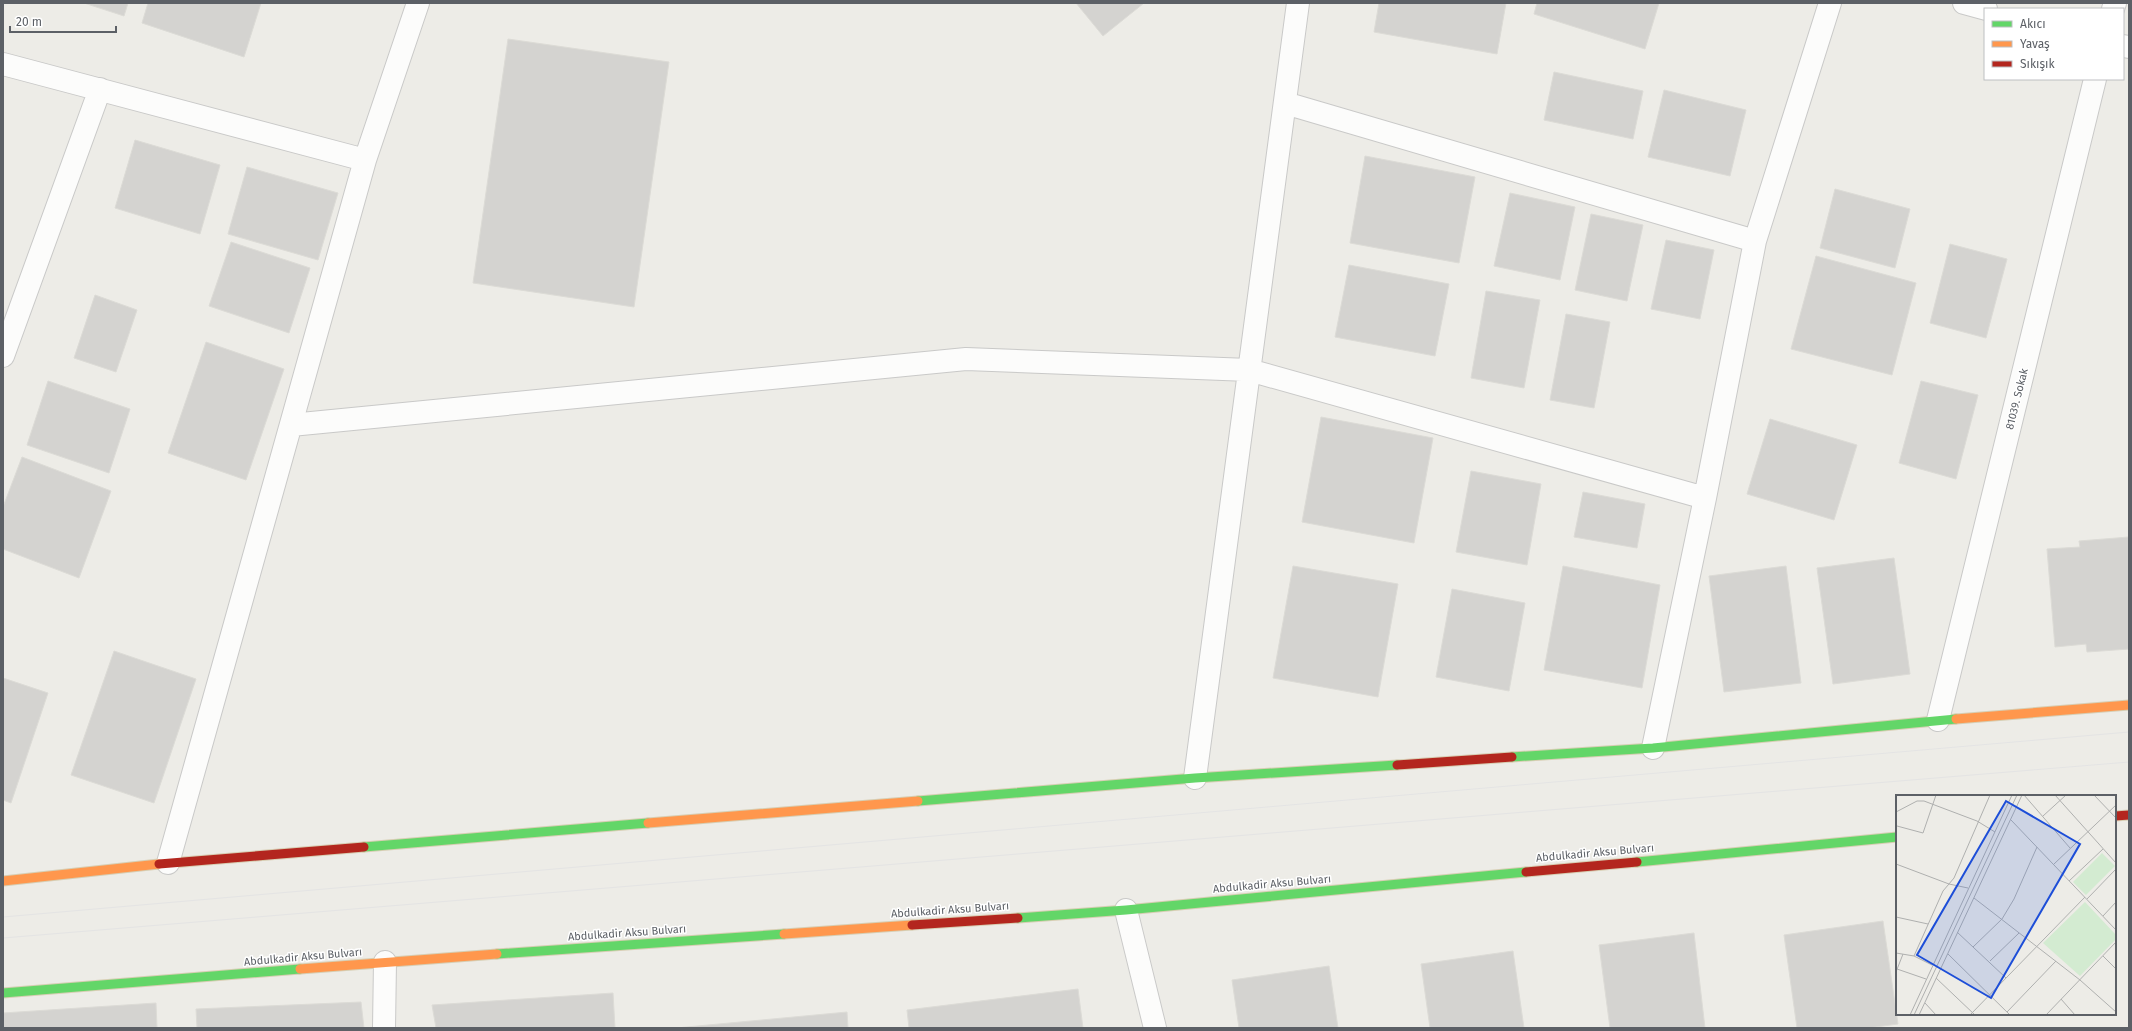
<svg xmlns="http://www.w3.org/2000/svg" width="2132" height="1031" font-family="'Fira Sans',sans-serif">
  <style>
    .building { fill: #d4d3d0; stroke: #dcdbd6 }
    .lines { fill: none; stroke-linecap: round; stroke-linejoin: round }
    .street-casing { stroke: #c9c9c8; stroke-width: 24 }
    .fast-casing { stroke: #d7ceb3; stroke-width: 11 }
    .slow-casing { stroke: #d7ceb3; stroke-width: 11 }
    .jam-casing { stroke: #d7ceb3; stroke-width: 11 }
    .street { stroke: #fcfcfb; stroke-width: 22 }
    .fast { stroke: #63d668; stroke-width: 9 }
    .slow { stroke: #ff974d; stroke-width: 9 }
    .jam { stroke: #b3261e; stroke-width: 9 }
    .tram { stroke: #e4e4e4; stroke-width: 1 }
    .labels { text-anchor: middle; dominant-baseline: central; stroke-width: 3; stroke-linejoin: round; paint-order: stroke }
    .street-label { font-size: 11px; fill: #5c6066; stroke: #fff }
    .inset-road { fill: none; stroke: #afb0af; stroke-width: 1 }
    .view { fill: #1d4ed8; fill-opacity: 0.15; stroke: #1d4ed8; stroke-width: 2 }
    .inset-edge { fill: none; stroke: #5c6066; stroke-width: 2 }
  </style>
  <rect width="100%" height="100%" fill="#edece7"/>
  <path class="building" d="M84,3h44l-4,13z
    M148,3h113l-17,54 -102,-34z
    M1076,3h68l-41,33z
    M1379,3h127l-9,51 -123,-22z
    M1537,3h122l-14,46 -111,-35z
    M508,39l161,23 -35,245 -161,-24z
    M1554,72l89,19 -10,48 -89,-19z
    M1664,90l82,20 -16,66 -82,-19z
    M135,140l85,25 -20,69 -85,-26z
    M1365,156l110,21 -16,86 -109,-20z
    M247,167l91,26 -20,67 -90,-26z
    M1835,189l75,20 -15,59 -75,-20z
    M1510,193l65,14 -15,73 -66,-14z
    M1591,214l52,11 -16,76 -52,-11z
    M1666,240l48,10 -14,69 -49,-10z
    M231,242l79,26 -21,65 -80,-27z
    M1950,244l57,15 -21,79 -56,-15z
    M1816,256l100,27 -24,92 -101,-26z
    M1349,265l100,19 -14,72 -100,-19z
    M1486,291l54,9 -16,88 -53,-10z
    M95,295l42,15 -21,62 -42,-14z
    M1566,314l44,8 -16,86 -44,-8z
    M206,342l78,27 -38,111 -78,-27z
    M48,381l82,28 -21,64 -82,-28z
    M1921,381l57,14 -22,84 -57,-16z
    M1321,417l112,21 -19,105 -112,-21z
    M1770,419l87,26 -23,75 -87,-26z
    M22,457l89,34 -32,87 -76,-29v-42z
    M1471,471l70,13 -14,81 -71,-13z
    M1583,492l62,12 -8,44 -63,-11z
    M2129,537v112l-42,3 -1,-8 -31,3 -8,-98 33,-2 -1,-6z
    M1894,558l16,116 -77,10 -16,-116z
    M1293,566l105,18 -20,113 -105,-19z
    M1563,566l97,19 -18,103 -98,-18z
    M1786,566l15,117 -77,9 -15,-116z
    M1452,589l73,14 -16,88 -73,-14z
    M114,651l82,28 -42,124 -83,-28z
    M3,678l45,15 -37,110 -8,-3z
    M1883,921l15,103 -30,4h-71l-13,-93z
    M1694,933l11,95h-95l-11,-83z
    M1513,951l11,77h-94l-9,-64z
    M1329,966l9,62h-99l-7,-48z
    M1078,989l5,39h-174l-2,-18z
    M613,993l2,35h-179l-4,-23z
    M361,1002l3,26h-167l-1,-19z
    M156,1003l1,25h-154v-15z
    M847,1012l1,16h-172z"/>
  <g class="lines">
    <g class="street-casing">
      <path id="street" d="M1964,3l22,6
        M2113,9l2,-6
        M2123,46l6,1
        M3,64l362,96
        M1285,103l470,138
        M3,356l97,-267
        M291,425l675,-66 283,11 456,128
        M1938,720l157,-641
        M1653,748l52,-250 50,-257 75,-238
        M1195,778l103,-775
        M168,863l197,-703 53,-157
        M1126,910l29,118
        M384,1028l1,-66"/>
    </g>
    <g class="fast-casing">
      <path id="fast" d="M1512,757l141,-9 303,-29
        M918,801l277,-23 202,-13
        M364,847l284,-24
        M1637,862l260,-25
        M1018,918l108,-8 400,-38
        M497,954l287,-20
        M3,993l297,-24"/>
    </g>
    <g class="slow-casing">
      <path id="slow" d="M1956,719l173,-14
        M648,823l270,-22
        M3,881l156,-17
        M784,934l128,-9
        M300,969l197,-15"/>
    </g>
    <g class="jam-casing">
      <path id="jam" d="M1397,765l115,-8
        M2115,816l14,-1
        M159,864l205,-17
        M1526,872l111,-10
        M912,925l106,-7"/>
    </g>
    <use href="#street" class="street"/>
    <use href="#fast" class="fast"/>
    <use href="#slow" class="slow"/>
    <use href="#jam" class="jam"/>
    <path class="tram" d="M3,917l2126,-185
      M3,938l2126,-176"/>
  </g>
  <g class="labels">
    <g class="street-label">
      <text transform="translate(2017 399) rotate(-76)">81039. Sokak</text>
      <text transform="translate(1595 853) rotate(-5)">Abdulkadir Aksu Bulvarı</text>
      <text transform="translate(1272 884) rotate(-5)">Abdulkadir Aksu Bulvarı</text>
      <text transform="translate(950 910) rotate(-4)">Abdulkadir Aksu Bulvarı</text>
      <text transform="translate(627 933) rotate(-4)">Abdulkadir Aksu Bulvarı</text>
      <text transform="translate(303 957) rotate(-5)">Abdulkadir Aksu Bulvarı</text>
    </g>
  </g>
  <g transform="translate(1896 795)">
    <rect width="220" height="220" fill="#edece7"/>
    <path d="M206,58l13,13 -29,29 -13,-13zM189,107l31,33v4l-36,37 -37,-33z" fill="#d3ebd1"/>
    <path class="inset-road" d="M128,0l46,53M159,0l61,68M198,0l22,23M0,17l21,-11h7l53,20 18,11M147,21l23,-21M0,23v17M115,25l105,110M1,31l26,7 13,-38M0,69l53,20 19,4M158,69l62,-59M173,86l34,-32M78,103l106,82 36,32M191,104l29,-30M207,121l13,-14M0,122l32,7M61,137l49,46M77,152l29,-28 12,-20 23,-52M0,158l18,3 18,9M52,159l62,61M18,161l29,-65 11,-13 36,-83M207,161l13,13M94,166l29,-28M1,174l29,10M0,177l7,-18M40,183l39,37M165,204l14,16M29,208l11,12M111,217l49,-51M14,220l102,-220M18,220l103,-220M23,220l103,-220M74,220l115,-118M150,220l70,-73"/>
    <path class="view" d="M110,6l74,43 -89,154 -74,-43z"/>
    <rect width="220" height="220" class="inset-edge"/>
  </g>
  <rect width="2132" height="1031" fill="none" stroke="#5c6066" stroke-width="8"/>
  <rect x="1984" y="8" width="140" height="72" fill="#ffffff" stroke="#bebfc2"/>
  <rect x="1992" y="21" width="20" height="6" fill="#63d668" stroke="#bebfc2"/>
  <text x="2020" y="28" font-size="12" fill="#5c6066">Akıcı</text>
  <rect x="1992" y="41" width="20" height="6" fill="#ff974d" stroke="#bebfc2"/>
  <text x="2020" y="48" font-size="12" fill="#5c6066">Yavaş</text>
  <rect x="1992" y="61" width="20" height="6" fill="#b3261e" stroke="#bebfc2"/>
  <text x="2020" y="68" font-size="12" fill="#5c6066">Sıkışık</text>
  <path d="M10 26v6h106v-6" fill="none" stroke="#5c6066" stroke-width="2"/>
  <text x="16" y="26" font-size="12" fill="#5c6066" stroke="#ffffff" stroke-width="3" paint-order="stroke">20 m</text>
</svg>
